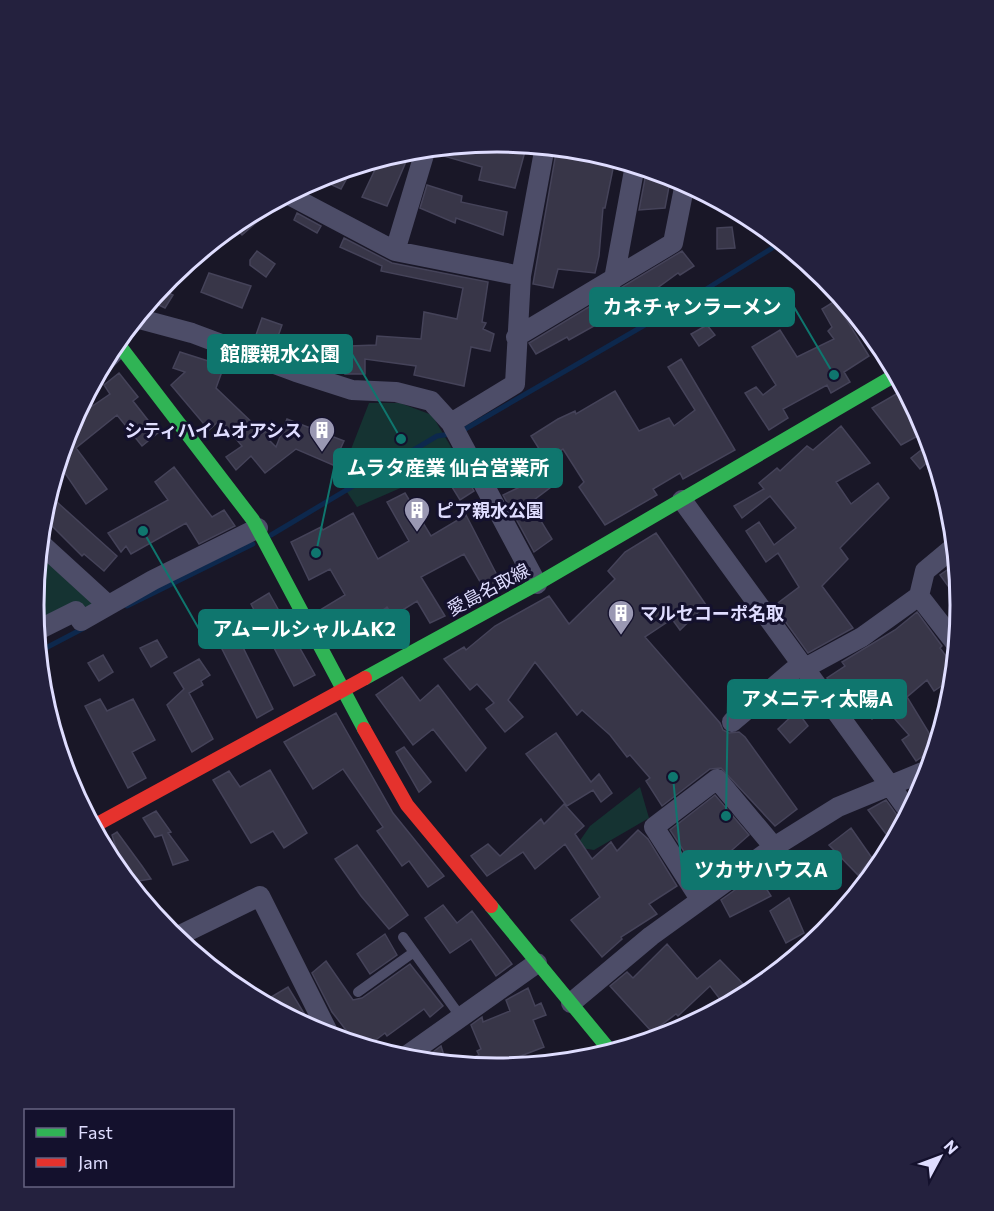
<svg xmlns="http://www.w3.org/2000/svg" width="994" height="1211" font-family="Commissioner,'Noto Sans JP',sans-serif">
  <style>
    .green { fill: #153332 }
    .lines { fill: none; stroke-linecap: round; stroke-linejoin: round }
    .stream { stroke: #0d284d; stroke-width: 5 }
    .building { fill: #383648; stroke: #454359; stroke-width: 1.5 }
    .lane { stroke: #4d4d68; stroke-width: 10 }
    .street { stroke: #4d4d68; stroke-width: 20 }
    .fast { stroke: #30b455; stroke-width: 14 }
    .jam { stroke: #e5322d; stroke-width: 14 }
    .labels { text-anchor: middle; dominant-baseline: central; stroke-width: 6; stroke-linejoin: round; paint-order: stroke }
    .poi-label { font-size: 18px; font-weight: bold; fill: #dfddff; stroke: #14112d; text-anchor: start }
    .street-label { font-size: 18px; fill: #dfddff; stroke: #14112d }
    .rim { fill: none; stroke: #dfddff; stroke-width: 3 }
    .leader { fill: none; stroke: #0f766e; stroke-width: 2 }
    .callout-dot { fill: #0f766e; stroke: #14112d; stroke-width: 2 }
    .callout { fill: #0f766e; stroke: #0f766e; stroke-width: 2 }
    .callout-label { font-size: 20px; text-anchor: middle; font-weight: bold; fill: #fff }
  </style>
  <rect width="100%" height="100%" fill="#191727"/>
  <path class="green" d="M369,403h31l32,12 28,47 -103,45 -18,-27z
    M38,553l60,53 -62,34 -3,-35z
    M640,787l9,31 -55,32 -13,-2 -2,-6 11,-16z"/>
  <g class="lines">
    <path class="stream" d="M460,432l235,-136 87,-54
      M271,535l166,-99 14,-2
      M127,606l126,-62
      M38,652l46,-24"/>
  </g>
  <path class="building" d="M497,142l30,2 -12,44 -36,-8 3,-13 -45,-13 1,-7z
    M557,147l29,3 29,9 -10,49h-2l-4,48 -4,17 -37,-4 -5,19 -20,-4z
    M411,150l-24,56 -25,-9 18,-38z
    M353,167l-12,22 -11,-5 3,-11z
    M647,168l24,8 -6,32 -26,2z
    M427,185l35,11 -1,6 46,10 -4,23 -47,-17 -1,5 -35,-15z
    M271,203l3,4 -32,28 -9,-10z
    M297,213l24,13 -4,7 -23,-13z
    M732,227l3,21 -18,1v-21z
    M344,238l48,25 96,19 -6,40 4,1 -3,6 11,5 -4,17 -19,-4 -7,39 -50,-11 2,-9 -51,-7v15h-20v-13l-32,-9 3,-16 33,10 27,-1 1,-9 44,3 3,-27 33,7 6,-31 -82,-17 1,-5 -42,-19z
    M257,251l18,13 -9,13 -16,-12v-5z
    M682,251l12,15 -14,9 -2,-2 -36,26 -73,41 -2,-3 -31,17 -7,-11z
    M209,273l42,13 -9,22 -41,-16z
    M160,289l13,6 -8,13 -15,-7z
    M835,301l34,55 -25,16 6,10 -19,11 -4,-8 -44,24 5,9 -19,12 -24,-37 11,-6 7,8 13,-10 -24,-38 28,-17 17,27 37,-18 -6,-8 4,-4 -10,-18z
    M262,318l20,7 -6,17 -20,-7z
    M707,325l8,10 -16,11 -8,-12z
    M180,352l44,14 -8,22 47,45 10,-6 4,6 -8,7 7,7 11,-28 57,22 -11,24 -37,-16 -31,24 -14,-17 -15,14 -10,-13 16,-11 -22,-26 -11,10 -38,-45 14,-13 -12,-4z
    M681,359l54,91 -52,29 -3,-6 -27,16 4,6 -52,30 -26,-38 5,-5 -21,-33 -17,11 -15,-24 27,-17 17,-8 1,3 39,-23 24,40 30,-13 5,8 21,-16 -27,-43z
    M119,373l19,24 -5,4 25,32 -16,13 -25,-31 -41,33 31,41 -21,15 -28,-41 14,-43 38,-26 -6,-9z
    M898,393l29,38 -26,14 -29,-37z
    M841,426l29,37 -34,19 15,22 27,-21 11,15 -49,50 8,11 -26,27 31,42 -45,25 -34,-47 25,-19 -21,-34 -12,9 -20,-31 13,-9 15,23 22,-17 -26,-32 -28,22 -8,-12 30,-17 -5,-6 18,-15 3,3 27,-25 6,4z
    M930,443l4,13 -14,13 -9,-11z
    M533,464l18,23 -21,16 22,36 -18,13 -31,-57 21,-10 -7,-10z
    M460,466l14,25 -14,9 -16,-26z
    M174,467l38,50 12,-7 11,16 -36,18 -13,-21 -55,31 -5,-8 -5,6 -13,-19 60,-33 -13,-18z
    M405,493l26,43 35,-21 35,68 -15,9 -22,-38 -43,23 24,39 -15,7 -13,-22 -24,15 -6,-9 -25,18 -6,-10 -26,14 -10,-19 25,-15 -15,-26 -21,11 -18,-38 30,-15 2,3 30,-17 25,46 31,-18 -22,-39z
    M48,494l69,62 -13,15 -20,-17 -2,2 -40,-40z
    M656,533l50,72 -26,25 -8,-11 -27,18 75,86 3,7 6,3 10,-1 6,5 52,72 -22,17 -54,-58 -11,1 -48,37 -16,-25 4,-3 -20,-23 -3,2 -17,-22 -28,-25 -5,5 -42,-53 -27,38 15,17 -18,15 -19,-23 8,-6 -17,-19 -7,6 -26,-31 20,-12 2,3 29,-24 54,-30 20,28 46,-45 -7,-8 17,-19z
    M957,563l3,28 1,13 -21,-29z
    M269,593l46,82 -21,11 -43,-82z
    M917,612l25,34 -2,2 15,20 -3,30 -9,-13 -9,6 -7,-11 -20,17 30,49 -21,15 -14,-21 7,-5 -22,-25 -15,9 -19,-27 -11,7 -15,-21 18,-12 -3,-4 53,-32z
    M237,635l36,74 -16,9 -38,-75z
    M157,640l10,17 -16,10 -11,-19z
    M103,655l10,17 -14,9 -11,-18z
    M199,659l11,16 -9,6 2,4 -14,8 24,46 -21,13 -25,-47 17,-16 -10,-16z
    M402,677l18,24 18,-16 48,63 -20,23 -33,-42 -20,16 -37,-50z
    M100,699l7,12 26,-12 22,41 -23,12 14,26 -18,10 -43,-82z
    M797,711l11,15 -18,17 -12,-14z
    M336,713l57,100 51,63 -16,11 -19,-26 -7,5 -25,-35 6,-4 -40,-58 -30,20 -29,-47z
    M556,733l35,49 8,-8 13,19 -11,9 -8,-12 -26,16 -41,-52z
    M404,747l27,35 -12,10 -23,-40z
    M270,770l37,63 -23,15 -11,-17 -22,12 -38,-63 16,-9 11,16z
    M715,795l34,40 -26,23 -25,15 -28,-43z
    M886,800l16,22 -16,12 -18,-24z
    M564,804l20,22 -9,8 17,25 19,-17 6,9 21,-21 10,9 29,47 -28,18 8,10 -36,23 1,2 -20,18 -31,-37 29,-23 -35,-53 -30,25 -12,-17 -36,24 -16,-20 17,-12 12,12 41,-37 3,5z
    M156,811l15,21 -3,1 20,27 -15,5 -11,-30 -7,2 -12,-19z
    M851,828l21,30 -14,17 -29,-30z
    M117,832l25,34 9,13 -24,4 -15,-48z
    M357,845l51,70 -19,14 -28,-33 -26,-37z
    M757,874l14,22 -41,21 -9,-17z
    M789,898l15,35 -18,10 -16,-32z
    M443,905l14,18 15,-12 40,53 -16,12 -25,-37 -21,14 -25,-35z
    M385,934l12,21 -27,19 -13,-20z
    M667,944l30,35 23,-19 32,33 -26,14 -16,-21 -32,30 -2,-2 -24,18 -42,-46 17,-14 6,6z
    M326,961l27,39 9,-2 48,-34 33,42 -13,11 -6,-8 -37,27 -2,-3 -20,15 -23,-7 7,-7 -17,-22 -20,-39z
    M288,987l22,36 4,8 -53,-28z
    M528,988l7,18 6,-3 5,12 -13,5 11,27 -44,17 1,5 -47,-4 25,-10 -2,-4 4,-2 -10,-24 11,-8 1,5 27,-11 -4,-11z
    M441,1046l6,19 -16,-2 -2,-8z"/>
  <g class="lines">
    <path class="lane" d="M93,381l29,-30
      M403,937l57,79
      M358,992l56,-40"/>
    <path class="street" d="M287,194l108,57 126,25 24,-130
      M395,251l31,-103
      M614,279l21,-114
      M136,318l56,15 104,39 56,18 44,2 35,9 20,22 64,-39 6,-108
      M516,337l157,-94 12,-60
      M451,423l86,161
      M682,500l228,313
      M39,542l69,63
      M955,546l-30,25 -6,25 38,49
      M36,631l40,-20 5,10 72,-41 105,-52
      M742,713l-10,9 63,-53 10,-1 57,-31 57,-41
      M700,899l-46,-72 63,-48 57,68
      M174,938l86,-42 71,142
      M571,1003l80,-67 123,-89 64,-40 92,-38
      M402,1059l135,-96"/>
    <path class="fast" d="M116,341l137,179 111,209
      M365,678l172,-94 360,-210
      M491,906l121,147"/>
    <path class="jam" d="M364,729l43,76 84,101
      M92,827l273,-149"/>
  </g>
  <defs>
    <g id="building-pin" transform="scale(1.35)"><path d="M0 17L-7.5 6A9.5 9.5 0 1 1 7.5 6Z" fill="#9a98b3" stroke="#14112d"/><path d="M-4-6H4V6H1V3H-1V6H-4ZM-2.5-4.3h1.7v1.8h-1.7ZM.8-4.3h1.7v1.8H.8ZM-2.5-1h1.7V.8h-1.7ZM.8-1h1.7V.8H.8Z" fill="#fff"/></g>
  </defs>
  <g fill-rule="evenodd">
    <use href="#building-pin" x="322" y="430"/>
    <use href="#building-pin" x="417" y="510"/>
    <use href="#building-pin" x="621" y="613"/>
  </g>
  <g class="labels">
    <g class="poi-label">
      <text x="302" y="430" text-anchor="end">シティハイムオアシス</text>
      <text x="436" y="510">ピア親水公園</text>
      <text x="640" y="613">マルセコーポ名取</text>
    </g>
    <g class="street-label">
      <text transform="translate(488 589) rotate(-28)">愛島名取線</text>
    </g>
  </g>
  <path d="M0 0H994V1211H0ZM44 605a453 453 0 1 1 906 0a453 453 0 1 1-906 0Z" fill="#24213e" fill-rule="evenodd"/>
  <path class="rim" d="M44 605a453 453 0 1 1 906 0a453 453 0 1 1-906 0Z"/>
  <path class="leader" d="M834 375L794 307M401 439L352 354M316 553L334 468M143 531L199 629M726 816L728 699M673 777L682 870"/>
  <g class="callout-dot">
    <circle cx="834" cy="375" r="6"/>
    <circle cx="401" cy="439" r="6"/>
    <circle cx="316" cy="553" r="6"/>
    <circle cx="143" cy="531" r="6"/>
    <circle cx="726" cy="816" r="6"/>
    <circle cx="673" cy="777" r="6"/>
  </g>
  <g class="callout">
    <rect x="590" y="288" width="204" height="38" rx="6"/>
    <rect x="208" y="335" width="144" height="38" rx="6"/>
    <rect x="334" y="449" width="228" height="38" rx="6"/>
    <rect x="199" y="610" width="210" height="38" rx="6"/>
    <rect x="728" y="680" width="178" height="38" rx="6"/>
    <rect x="682" y="851" width="159" height="38" rx="6"/>
  </g>
  <g class="callout-label">
    <text x="692" y="314">カネチャンラーメン</text>
    <text x="280" y="361">館腰親水公園</text>
    <text x="448" y="475">ムラタ産業 仙台営業所</text>
    <text x="304" y="636">アムールシャルムK2</text>
    <text x="817" y="706">アメニティ太陽A</text>
    <text x="761" y="877">ツカサハウスA</text>
  </g>
  <rect x="24" y="1109" width="210" height="78" fill="#14112d" stroke="#656381" stroke-width="1.5"/>
  <rect x="36" y="1128" width="30" height="9" fill="#30b455" stroke="#656381" stroke-width="1.5"/>
  <text x="78" y="1139" font-size="18" fill="#dfddff">Fast</text>
  <rect x="36" y="1158" width="30" height="9" fill="#e5322d" stroke="#656381" stroke-width="1.5"/>
  <text x="78" y="1169" font-size="18" fill="#dfddff">Jam</text>
  <g transform="translate(940 1157) rotate(49)" stroke="#14112d" stroke-width="4.5" paint-order="stroke">
  <path d="M0-4.5L10 22L0 15L-10 22Z" fill="#dfddff"/>
  <text y="-9" font-size="16" font-weight="bold" text-anchor="middle" fill="#dfddff">N</text>
  </g>
</svg>
